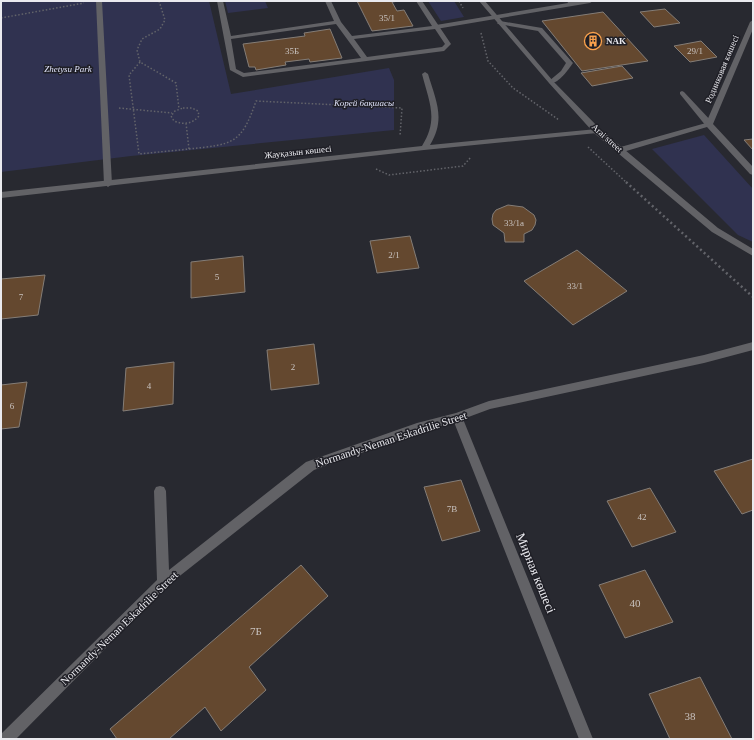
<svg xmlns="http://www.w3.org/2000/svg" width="754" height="740" font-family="'Times New Roman',serif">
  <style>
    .green { fill: #303250 }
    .building { fill: #64482f; stroke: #847d77 }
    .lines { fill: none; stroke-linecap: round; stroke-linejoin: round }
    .path-far1 { stroke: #63646a; stroke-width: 1.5; stroke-dasharray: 1.5 2; stroke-linecap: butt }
    .path { stroke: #63646a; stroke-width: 2.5; stroke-dasharray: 2 3; stroke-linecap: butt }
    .service { fill: #626266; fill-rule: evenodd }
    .minor { fill: #626266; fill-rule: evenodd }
    .tertiary { fill: #626266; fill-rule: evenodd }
    .labels { text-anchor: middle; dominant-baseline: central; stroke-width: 3; stroke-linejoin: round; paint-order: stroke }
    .number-label { font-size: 9px; fill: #c8c2bf }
    .far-poi-label { font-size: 9px; font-weight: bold; fill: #eaeaef; stroke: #1f1f26; text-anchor: start }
    .far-park-label { font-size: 9px; font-style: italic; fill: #dee1f9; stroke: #1f1f26 }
    .far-street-label { font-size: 9px; fill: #eaeaef; stroke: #1f1f26 }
    .street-label { font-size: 11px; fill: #eaeaef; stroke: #1f1f26 }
    .near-number-label { font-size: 11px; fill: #c8c2bf }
    .near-street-label { font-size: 13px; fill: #eaeaef; stroke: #1f1f26 }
  </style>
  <rect width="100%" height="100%" fill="#282930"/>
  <path class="green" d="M1,1h208l22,93 158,-26 5,12v50l-263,26 -130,16z
    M225,1h40l3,7 -40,5z
    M428,1h26l10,16 -23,4z
    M704,135l49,54v53l-15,-7 -86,-86z"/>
  <path class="building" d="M357,1h42l-7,1 5,9 7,-1 9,16 -41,5z
    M665,9l15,14 -26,4 -14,-15z
    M603,12l45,49 -66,10 -40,-50z
    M330,29l12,29 -32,4 -1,-3 -24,3 1,3 -30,5 -1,-3h-6l-6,-23 62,-8 -1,-3z
    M701,41l16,16 -27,5 -16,-16z
    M622,66l11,12 -41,8 -11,-13z
    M753,139v11l-9,-10z
    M508,205l15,2 11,8 2,5 -1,5 -3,5 -8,4v8h-19l-1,-9 -11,-8 -1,-6 1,-5 3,-4z
    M410,236l9,32 -42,5 -7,-32z
    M577,250l50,41 -54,34 -49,-44z
    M243,256l2,36 -54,6v-36z
    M45,275l-7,40 -37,4v-40z
    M314,344l5,40 -48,6 -4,-40z
    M174,362l-1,42 -50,7 3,-43z
    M27,382l-8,45 -18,2v-44z
    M753,459v51l-11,4 -28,-43z
    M461,480l19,51 -38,10 -18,-54z
    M650,488l26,44 -44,15 -25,-46z
    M301,565l27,31 -79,71 17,23 -45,41 -16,-24 -36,32h-52l-7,-10z
    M645,570l28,52 -48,16 -26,-53z
    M700,677l32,62h-62l-21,-45z"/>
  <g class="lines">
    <path class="path-far1" d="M159,1l6,19 -5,9 -18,10 -5,11 3,12 36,21 3,26
      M459,1l4,7
      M1,18l83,-15
      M481,33l7,28 25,27 46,32
      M140,62l-11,13 10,79 50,-5 -3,-26
      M119,108l53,5
      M183,108h9l6,3 1,5c-7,8 -15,9 -25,5l-3,-5 4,-5z
      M588,147l39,36
      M189,149c44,-5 52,-4 67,-48l146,7 -2,28
      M376,169l13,6 74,-9 8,-9"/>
    <path class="path" d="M626,182l127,115"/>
    <path class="service" d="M96,1h6l10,183 -4,3 -4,-3z
      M567,1h26l-3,2 -154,26 -3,-2 3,-2 132,-22z
      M682,91l2,1 28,30v4h-6l-26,-32v-2z"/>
    <path class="minor" d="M217,1h6l8,35 103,-15 -9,-20h6l10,21 11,14 80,-10 -16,-25h6l29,43 -7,7 -201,26 -13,-7zM336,24l25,34 -117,15 -8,-4 -5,-30zM435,29l10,15 -3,3 -75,10 -13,-18z
      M753,20v9l-40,95 40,43v8l-3,-1 -43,-47 -84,25h-6v-4l89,-25 44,-101z
      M500,21l42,7 31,35c-5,7 -15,22 -24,20v-2l12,-10 5,-8 -28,-32 -40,-7 -1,-1z
      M425,72l3,2c8,27 18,45 2,71l167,-16 4,2 -4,2 -173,17 -423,48v-6l421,-46c17,-27 7,-44 0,-72z
      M753,342v8l-49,13 -214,46 -27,10 130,320h-14l-125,-317 -37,11 -103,37 -147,116 -151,153h-15v-5l156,-154 -3,-89 2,-4 4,-1 4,1 2,4 3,79 137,-108 111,-39 39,-10 33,-12 215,-46z"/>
    <path class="tertiary" d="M479,1h6l68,80 47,48 118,99 35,21v7l-41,-24 -118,-99 -45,-50z"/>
  </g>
  <defs>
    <g id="building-ring" transform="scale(0.9)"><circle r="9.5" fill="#1f1f26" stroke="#f8a04c" stroke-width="1.5"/><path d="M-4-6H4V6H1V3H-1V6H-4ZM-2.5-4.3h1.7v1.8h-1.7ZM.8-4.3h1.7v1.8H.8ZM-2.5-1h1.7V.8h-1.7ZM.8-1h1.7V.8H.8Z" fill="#f8a04c"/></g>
  </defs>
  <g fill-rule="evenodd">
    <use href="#building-ring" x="593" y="41"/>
  </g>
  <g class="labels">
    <g class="number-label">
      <text x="387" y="18">35/1</text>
      <text x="292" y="51">35Б</text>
      <text x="695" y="51">29/1</text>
      <text x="514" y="223">33/1а</text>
      <text x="394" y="255">2/1</text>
      <text x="217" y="277">5</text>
      <text x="575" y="286">33/1</text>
      <text x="21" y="297">7</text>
      <text x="293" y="367">2</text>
      <text x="149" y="386">4</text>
      <text x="12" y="406">6</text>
      <text x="452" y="509">7В</text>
      <text x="642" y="517">42</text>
    </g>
    <g class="far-poi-label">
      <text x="606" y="41">NAK</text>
    </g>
    <g class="far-park-label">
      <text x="68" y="69">Zhetysu Park</text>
      <text x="364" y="103">Корей бақшасы</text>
    </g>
    <g class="far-street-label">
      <text transform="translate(722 69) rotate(-67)">Родниковая көшесі</text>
      <text transform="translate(607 138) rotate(42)">Arai street</text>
      <text transform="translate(298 152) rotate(-6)">Жауқазын көшесі</text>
    </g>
    <g class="street-label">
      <text transform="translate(391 439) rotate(-18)">Normandy-Neman Eskadrilie Street</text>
      <text transform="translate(119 628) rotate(-44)">Normandy-Neman Eskadrilie Street</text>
    </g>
    <g class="near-number-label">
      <text x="635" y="603">40</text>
      <text x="256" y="631">7Б</text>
      <text x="690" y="716">38</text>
    </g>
    <g class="near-street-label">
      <text transform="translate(536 573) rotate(68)">Мирная көшесі</text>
    </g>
  </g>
  <rect width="754" height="740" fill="none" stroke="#eaeaef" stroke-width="4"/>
</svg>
